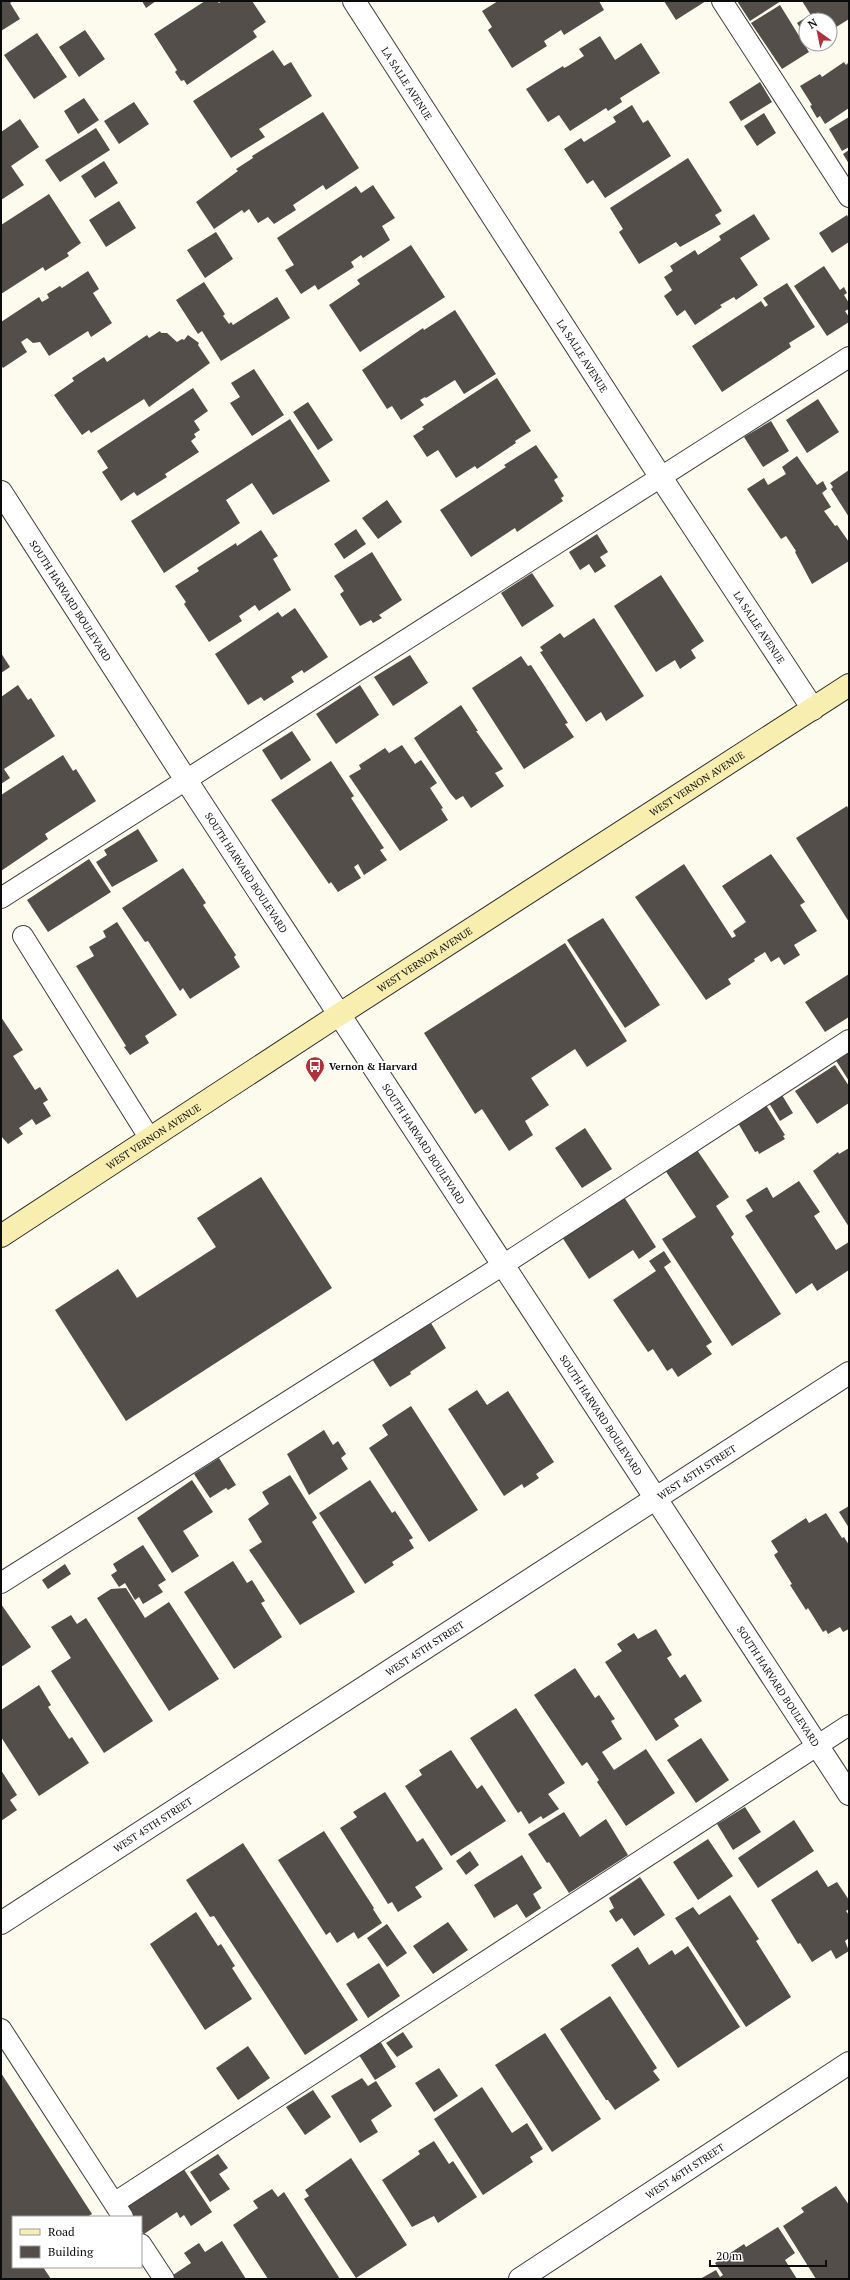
<svg xmlns="http://www.w3.org/2000/svg" width="850" height="2280" font-family="'PT Serif',serif">
  <style>
    .building { fill: #544e4a }
    .lines { fill: none; stroke-linecap: round; stroke-linejoin: round }
    .lane-casing { stroke: #3f3f3f; stroke-width: 22 }
    .street-casing { stroke: #3f3f3f; stroke-width: 24 }
    .secondary-casing { stroke: #2e2e2e; stroke-width: 24 }
    .lane { stroke: #fff; stroke-width: 20 }
    .street { stroke: #fff; stroke-width: 22 }
    .secondary { stroke: #f7eeaf; stroke-width: 22 }
    .labels { text-anchor: middle; dominant-baseline: central; stroke-width: 4; stroke-linejoin: round; paint-order: stroke }
    .street-label { font-size: 10px; fill: #0c0c0c; stroke: #fff }
    .poi-label { font-size: 10px; font-weight: bold; fill: #0c0c0c; stroke: #fff; text-anchor: start }
  </style>
  <rect width="100%" height="100%" fill="#fdfaee"/>
  <path class="building" d="M1,1h12l-3,2 10,16 -19,12z
    M142,1h14l-10,7z
    M205,1h12l2,2 3,-2h30l14,21 -13,9 4,6 -70,48 -3,-5 -3,1 -6,-9 2,-2 -23,-36z
    M498,1h101l5,9 -40,25 -3,-5 -17,11 3,5 -35,22 -24,-38 4,-3 -10,-16z
    M664,1h42l-30,19z
    M737,1h44l-31,20z
    M802,1h47v18l-19,12v-11h-16z
    M780,5l29,47 -27,17 -31,-46z
    M808,16l4,4h-6v17l-9,-14z
    M85,30l20,29 -26,18 -20,-30z
    M37,33l30,44 -33,22 -30,-44z
    M600,36l15,24 26,-17 19,30 -40,25 2,4 -14,9 -2,-3 -36,23 -11,-16 -11,7 -22,-33 37,-23 1,2 4,-2 16,-10 -5,-7z
    M273,50l11,16 7,-4 21,34 -53,33 6,8 -34,21 -38,-57z
    M844,62l2,3 3,-3v46l-24,16 -5,-8 -3,2 -7,-12 2,-1 -12,-19 20,-12 2,3z
    M760,82l12,20 -31,19 -12,-19z
    M84,98l15,22 -21,14 -14,-23z
    M134,102l15,22 -30,20 -15,-23z
    M632,105l11,18 5,-3 23,36 -66,42 -12,-18 -6,4 -23,-35 17,-11 3,4 32,-20 -3,-5z
    M323,112l36,56 -33,22 -3,-5 -30,20 3,5 -22,14 -6,-7 -10,6 -9,-14 -5,4 -2,-3 -28,19 -18,-27 42,-31 -2,-2 17,-11 -1,-2z
    M764,113l12,20 -19,13 -13,-20z
    M849,117v30l-7,4 -13,-22z
    M20,119l19,28 -28,19 13,19 -23,15v-68z
    M96,128l14,22 -50,32 -15,-22z
    M849,150v14l-6,-10z
    M688,158l34,53 -7,4 6,9 -41,23 -4,-5 -37,22 -20,-32 4,-3 -13,-21z
    M104,161l14,22 -23,15 -14,-22z
    M373,185l22,33 -13,8 8,14 -27,18 -2,-3 -10,7 3,5 -36,23 -3,-5 -14,9 -16,-24 9,-5 -17,-27 79,-52 5,7z
    M49,194l32,49 -14,10 2,3 -24,15 -2,-4 -42,27v-69z
    M119,201l17,27 -30,19 -17,-27z
    M754,214l16,25 -30,19 18,27 -22,15 -2,-3 -14,8 2,2 -27,18 -10,-15 -8,6 -13,-20 8,-6 -8,-13 9,-6 -3,-5 25,-16 3,5 23,-15 -2,-4z
    M847,215l2,4v23l-17,11 -13,-20z
    M216,232l17,27 -28,19 -18,-28z
    M411,245l34,52 -85,55 -31,-47 31,-21 -3,-4z
    M824,266l16,24 4,-3 3,6 -3,2 5,8v6l-4,2 4,6v5l-22,14 -33,-50z
    M88,271l11,18 -6,4 19,30 -21,14 -3,-6 -39,25 -9,-14 -7,1 -6,-5 -6,4 6,10 -24,16 -2,-3v-43l38,-25 3,5 7,-4 -2,-4 13,-8 2,2z
    M204,282l21,32 -2,2 6,8 2,-2 2,3 44,-28 13,21 -69,43 -19,-30 -4,3 -22,-34z
    M787,283l28,44 -26,16 2,4 -69,45 -30,-46 69,-45 4,6 3,-2 -5,-7z
    M455,310l41,64 -32,20 -9,-14 -29,18 -1,-1 -5,3 4,5 -23,15 -9,-14 -5,3 -25,-39 61,-42 1,2z
    M160,331l1,2h6l10,9 5,-3 2,1 4,-5 11,8 -1,2 12,18 -61,44 -5,-8 -53,34 -2,-3 -7,5 -28,-40 20,-14 -2,-3 32,-21 3,5 40,-27 2,3z
    M254,369l30,46 -32,21 -22,-33 10,-6 -9,-14z
    M497,378l34,53 -16,10 1,2 -39,26 -2,-3 -19,12 -18,-28 -11,7 -14,-21 11,-7 -2,-2z
    M193,388l15,23 -14,10 6,9 -6,4 2,3 -5,4 8,11 -34,22 2,3 -30,19 -3,-4 -13,9 -19,-29 6,-4 -11,-17z
    M818,399l21,33 -32,21 -21,-33z
    M308,402l25,38 -15,10 -25,-38z
    M290,419l40,62 -57,34 -21,-32 -26,17 14,23 -76,50 -33,-52z
    M771,421l18,30 -26,16 -19,-30z
    M536,445l22,32 -4,3 10,16 -3,2 2,3 -46,31 -2,-4 -44,29 -31,-47 66,-43 -2,-2z
    M797,456l20,29 6,-4 4,8 -5,4 9,14 -7,4 11,15 2,-1 12,17v19l-37,23 -17,-32 1,-1 -10,-15 -5,3 -34,-50 17,-11 4,7 18,-11 -4,-7z
    M849,470v47l-18,-28 2,-2 -3,-4z
    M387,500l15,22 -24,17 -16,-21z
    M356,529l10,15 -22,15 -10,-15z
    M261,530l17,26 -5,3 18,31 -32,21 -4,-6 -16,11 3,5 -33,21 -25,-38 2,-2 -11,-16 24,-15 -2,-3 39,-25 1,3z
    M597,534l11,18 -8,5 6,9 -11,7 -6,-9 -9,6 -11,-18z
    M372,552l30,48 -23,15 3,3 -9,5 -2,-3 -11,6 -20,-32 4,-3 -10,-15z
    M532,573l22,33 -32,21 -21,-34z
    M661,575l43,66 -13,9 5,8 -16,11 -5,-9 -19,12 -42,-66z
    M295,608l33,49 -24,16 -2,-3 -11,7 3,5 -30,19 -3,-4 -13,8 -33,-51 63,-42 4,5z
    M594,618l50,78 -38,25 -5,-9 -15,10 -46,-70 3,-1 -3,-4 20,-14 4,5z
    M1,653l9,14 -9,6z
    M410,655l18,28 -35,23 -19,-29z
    M521,656l7,10 3,-1 13,20 24,38 -3,1 9,13 -50,32 -52,-81z
    M18,685l10,15 3,-2 24,38 -51,33 6,9 -9,6v-87z
    M360,685l19,30 -43,29 -20,-30z
    M461,705l17,26h-2l27,38 -8,4 9,13 -33,22 -8,-12 -7,4 -6,-7 -36,-55z
    M292,731l19,29 -30,20 -19,-30z
    M402,745l13,19 6,-4 16,23 -7,5 13,20 -2,1 7,11 -48,31 -51,-75 12,-7 -2,-4 26,-17 4,5z
    M63,755l10,16 3,-2 20,32 -51,33 3,5 -47,32v-76z
    M331,761l23,35 -3,2 33,50 -4,2 7,10 -23,15 -6,-11 -4,3 7,11 -23,14 -7,-10 -2,2 -58,-84z
    M847,806l2,4v112l-53,-84z
    M138,829l20,32 -46,26 -16,-25 11,-7 -3,-5z
    M771,854l34,48 -5,3 17,26 -23,14 6,10 -16,10 -5,-8 -8,5 -6,-10 -11,7 1,2 -27,18 3,5 -25,16 -71,-103 49,-33 48,74 4,-2 -3,-5 13,-9 -24,-36z
    M89,859l22,33 -63,40 -21,-32z
    M183,868l23,35 -3,2 33,50 -2,2 6,10 -50,32 -7,-11 -3,3 -32,-50 -3,1 -23,-34z
    M603,918l57,87 -35,23 -58,-88z
    M117,922l60,93 -32,21 4,7 -19,12 -6,-8 2,-1 -50,-80 18,-10 -5,-9 17,-10 -3,-6z
    M565,943l62,98 -40,26 -12,-18 -44,29 18,27 -24,16 8,14 -24,16 -27,-42 -7,5 -51,-81z
    M849,974v43l-24,15 -20,-30z
    M1,1017l22,33 -10,6 22,34 5,-3 8,13 -5,3 8,13 -15,9 -4,-6 -13,9 4,6 -15,10 -7,-8z
    M849,1050v31l-14,-22z
    M835,1065l14,21v17l-32,21 -22,-33z
    M782,1095l11,18 -13,8 -11,-18z
    M766,1105l19,30 -2,1 2,3 -26,15 -1,-3 -3,1 -17,-29z
    M585,1128l27,41 -30,19 -27,-40z
    M849,1148v79l-36,-56 25,-19 1,2z
    M697,1150l32,47 -13,9 18,28 -3,3 50,77 -49,32 -70,-107 34,-22 -31,-47z
    M261,1177l71,111 -206,133 -71,-111 63,-41 19,29 79,-51 -19,-29z
    M799,1181l21,31 -6,4 22,34 13,-8v28l-32,21 -5,-8 -16,11 -51,-78 8,-5 -7,-11 21,-13 6,11z
    M624,1197l32,50 -17,12 -6,-9 -44,29 -27,-42z
    M664,1251l7,11 -7,5 48,75 -6,4 6,8 -34,23 -6,-9 -5,3 -14,-22 -5,3 -35,-52 43,-29 -7,-10z
    M431,1323l15,25 -36,24 1,2 -21,13 -18,-28z
    M477,1390l10,15 21,-14 46,71 -18,12 3,4 -15,10 -2,-4 -18,12 -56,-87z
    M411,1406l67,104 -49,32 -60,-94 19,-13 -6,-10z
    M324,1430l9,15 5,-4 8,13 -5,4 7,11 -39,26 -22,-41z
    M219,1458l17,27 -8,5 -2,-2 -16,10 -16,-24z
    M290,1475l27,43 -5,4 43,70 -55,33 -51,-75 13,-8 -14,-23 21,-15 -7,-12z
    M192,1480l21,32 -30,19 16,25 -27,17 -35,-55z
    M370,1480l22,33 3,-2 18,27 -4,2 5,8 -22,14 2,3 -29,19 -46,-71z
    M849,1506v22l-10,-16z
    M826,1513l16,25 2,-1 5,8v84l-6,3 -3,-5 -12,7 -2,-4 -3,2 -15,-24 -2,2 -16,-25 2,-1 -18,-29 4,-3 -7,-11 35,-23 3,5z
    M143,1545l23,35 -8,5 5,7 -20,12 -4,-7 -4,3 -10,-17 -6,4 -8,-12 6,-4 -4,-7z
    M233,1561l14,22 5,-3 13,21 -4,2 21,34 -48,32 -50,-77z
    M65,1564l6,10 -23,15 -6,-9z
    M126,1588l19,30 24,-16 50,77 -50,32 -72,-113 14,-9z
    M1,1604l30,43 -30,20z
    M71,1615l6,9 9,-6 67,103 -49,32 -53,-82 20,-13 -20,-31z
    M656,1629l16,26 -5,3 13,20 5,-4 17,27 -28,18 5,7 -23,15 -51,-79 17,-11 -5,-7 17,-11 4,6z
    M575,1668l20,30 4,-3 16,24 -4,2 11,18 -20,13 12,18 32,-21 29,44 -49,33 -29,-44 2,-2 -12,-18 -5,4 -48,-71z
    M39,1685l12,20 -3,2 21,32 3,-2 17,26 -50,33 -38,-59v-27z
    M516,1708l49,75 -17,11 11,15 -16,10 -2,-3 -12,8 -8,-13 -3,2 -48,-75z
    M701,1738l28,42 -33,23 -29,-43z
    M451,1750l26,39 5,-4 24,36 -55,35 -46,-70 17,-11 -3,-5z
    M1,1770l16,25 -7,5 7,10 -16,11z
    M385,1792l32,50 6,-4 20,31 -28,18 7,10 -24,15 -6,-10 -4,2 -48,-76 17,-11 -4,-5z
    M745,1807l16,25 -28,18 -16,-26z
    M564,1812l16,25 26,-18 22,36 -59,38 -20,-31 -2,1 -19,-29z
    M794,1820l20,31 -56,37 -20,-30z
    M324,1831l50,77 -1,1 9,14 -24,16 -4,-7 -17,11 -7,-11 -4,3 -48,-75z
    M708,1839l25,37 -35,24 -25,-38z
    M243,1843l115,177 -53,35 -91,-139 -4,1 -24,-37z
    M470,1851l9,14 -13,10 -10,-14z
    M522,1855l20,33 -9,6 8,14 -15,10 -9,-14 -23,14 -20,-33z
    M817,1870l11,17 9,-5 12,18v9l-3,2 3,4v23l-4,3 4,10 -13,8 -5,-9 -19,12 -12,-19 -2,1 -27,-44z
    M640,1877l25,38 -31,21 -12,-18 -6,4 -7,-11 5,-3 -5,-10z
    M730,1895l29,44 -3,2 35,56 -45,30 -71,-109 18,-11 6,8z
    M196,1912l22,34 3,-2 14,22 -3,2 20,31 -47,31 -55,-86z
    M448,1922l20,28 -35,24 -20,-28z
    M387,1924l20,29 -20,14 -20,-29z
    M688,1946l52,81 -62,41 -67,-103 27,-18 11,18 23,-15 3,5z
    M379,1963l21,33 -32,22 -22,-34z
    M610,1996l47,72 -4,3 7,9 -45,30 -7,-10h-2l-46,-71z
    M403,2032l10,15 -16,10 -11,-14z
    M545,2033l56,86 -49,33 -57,-87z
    M380,2041l16,26 -21,13 -16,-25z
    M248,2046l22,32 -32,22 -22,-32z
    M439,2068l19,28 -24,16 -19,-29z
    M1,2073l91,141 -5,3h-74v50h30l8,12h-50z
    M362,2078l6,8 8,-5 16,25 -21,14 7,12 -18,11 -29,-47z
    M482,2087l30,46 15,-10 16,26 -13,8 3,5 -50,33 -49,-76z
    M313,2090l18,27 -26,18 -19,-28z
    M434,2141l15,23 4,-3 24,36 -39,26 -4,-7 -22,11 -30,-47 38,-26 -2,-3z
    M218,2154l10,14 -9,6 11,15 -20,13 -20,-30z
    M351,2158l56,87 -51,33 -52,-79 5,-3 -4,-6z
    M183,2168l29,44 -21,14 -7,-11 -4,3 -3,-6 -33,22 -3,-4v-13h-9l-7,-11z
    M836,2186l13,19v74h-33l-33,-53 21,-14 -3,-4z
    M272,2189l6,8 6,-5 56,87h-72l-35,-54 25,-17 -5,-7z
    M778,2227l17,26 -10,7 12,19h-97l16,-9 4,7 3,-2 -8,-12 29,-19 2,3z
    M222,2241l24,38h-71l-2,-4 18,-12 -7,-10 15,-10 6,9z"/>
  <g class="lines">
    <g class="lane-casing">
      <path id="lane" d="M722,1l127,196
        M1,898l848,-541
        M23,936l127,203
        M1,1583l502,-318 346,-225
        M1,2029l122,188
        M114,2203l735,-478
        M141,2244l23,35"/>
    </g>
    <g class="street-casing">
      <g id="street">
        <path id="s1" d="M354,1l306,475 153,233"/>
        <path id="s2" d="M1,492l185,288 663,1014"/>
        <path id="s3" d="M1,1923l848,-550"/>
        <path id="s4" d="M520,2279l329,-216"/>
      </g>
    </g>
    <g class="secondary-casing">
      <g id="secondary">
        <path id="s5" d="M1,1236l339,-222 509,-329"/>
      </g>
    </g>
    <use href="#lane" class="lane"/>
    <use href="#street" class="street"/>
    <use href="#secondary" class="secondary"/>
  </g>
  <defs>
    <g id="bus-pin" transform="scale(1)"><path d="M0 17L-7.5 6A9.5 9.5 0 1 1 7.5 6Z" fill="#af323a" stroke="#fff"/><path d="M-5-6H5V4H4V6H2V4H-2V6H-4V4H-5ZM-3.5-4V0h7V-4ZM-3.5 1.2v1.5H-2V1.2ZM2 1.2v1.5H3.5V1.2Z" fill="#fff"/></g>
  </defs>
  <g fill-rule="evenodd">
    <use href="#bus-pin" x="315" y="1066"/>
  </g>
  <g class="labels">
    <g class="street-label">
      <text stroke="none"><textPath href="#s1" startOffset="98">LA SALLE AVENUE</textPath></text>
      <text stroke="none"><textPath href="#s1" startOffset="422">LA SALLE AVENUE</textPath></text>
      <text stroke="none"><textPath href="#s2" startOffset="129">SOUTH HARVARD BOULEVARD</textPath></text>
      <text stroke="none"><textPath href="#s1" startOffset="746">LA SALLE AVENUE</textPath></text>
      <text stroke="none"><textPath href="#s5" startOffset="830">WEST VERNON AVENUE</textPath></text>
      <text stroke="none"><textPath href="#s2" startOffset="453">SOUTH HARVARD BOULEVARD</textPath></text>
      <text stroke="none"><textPath href="#s5" startOffset="506">WEST VERNON AVENUE</textPath></text>
      <text stroke="none"><textPath href="#s5" startOffset="182">WEST VERNON AVENUE</textPath></text>
      <text stroke="none"><textPath href="#s2" startOffset="777">SOUTH HARVARD BOULEVARD</textPath></text>
      <text stroke="none"><textPath href="#s2" startOffset="1101">SOUTH HARVARD BOULEVARD</textPath></text>
      <text stroke="none"><textPath href="#s3" startOffset="829">WEST 45TH STREET</textPath></text>
      <text stroke="none"><textPath href="#s3" startOffset="505">WEST 45TH STREET</textPath></text>
      <text stroke="none"><textPath href="#s2" startOffset="1425">SOUTH HARVARD BOULEVARD</textPath></text>
      <text stroke="none"><textPath href="#s3" startOffset="181">WEST 45TH STREET</textPath></text>
      <text stroke="none"><textPath href="#s4" startOffset="197">WEST 46TH STREET</textPath></text>
    </g>
    <g class="poi-label">
      <text x="329" y="1066">Vernon &amp; Harvard</text>
    </g>
  </g>
  <rect width="850" height="2280" fill="none" stroke="#0c0c0c" stroke-width="4"/>
  <rect x="12" y="2216" width="130" height="52" fill="#ffffff" stroke="#9e9e9e"/>
  <rect x="20" y="2229" width="20" height="6" fill="#f7eeaf" stroke="#9e9e9e"/>
  <text x="48" y="2236" font-size="12" fill="#0c0c0c">Road</text>
  <rect x="20" y="2246" width="20" height="12" fill="#544e4a" stroke="#9e9e9e"/>
  <text x="48" y="2256" font-size="12" fill="#0c0c0c">Building</text>
  <g transform="translate(818 32) rotate(327)"><circle r="19" fill="#ffffff" stroke="#9e9e9e"/>
  <path d="M0-3L7 15L0 10L-7 15Z" fill="#af323a"/>
  <text y="-6" font-size="11" font-weight="bold" text-anchor="middle" fill="#0c0c0c">N</text>
  </g>
  <path d="M710 2260v6h116v-6" fill="none" stroke="#0c0c0c" stroke-width="2"/>
  <text x="716" y="2260" font-size="12" fill="#0c0c0c" stroke="#ffffff" stroke-width="3" paint-order="stroke">20 m</text>
</svg>
